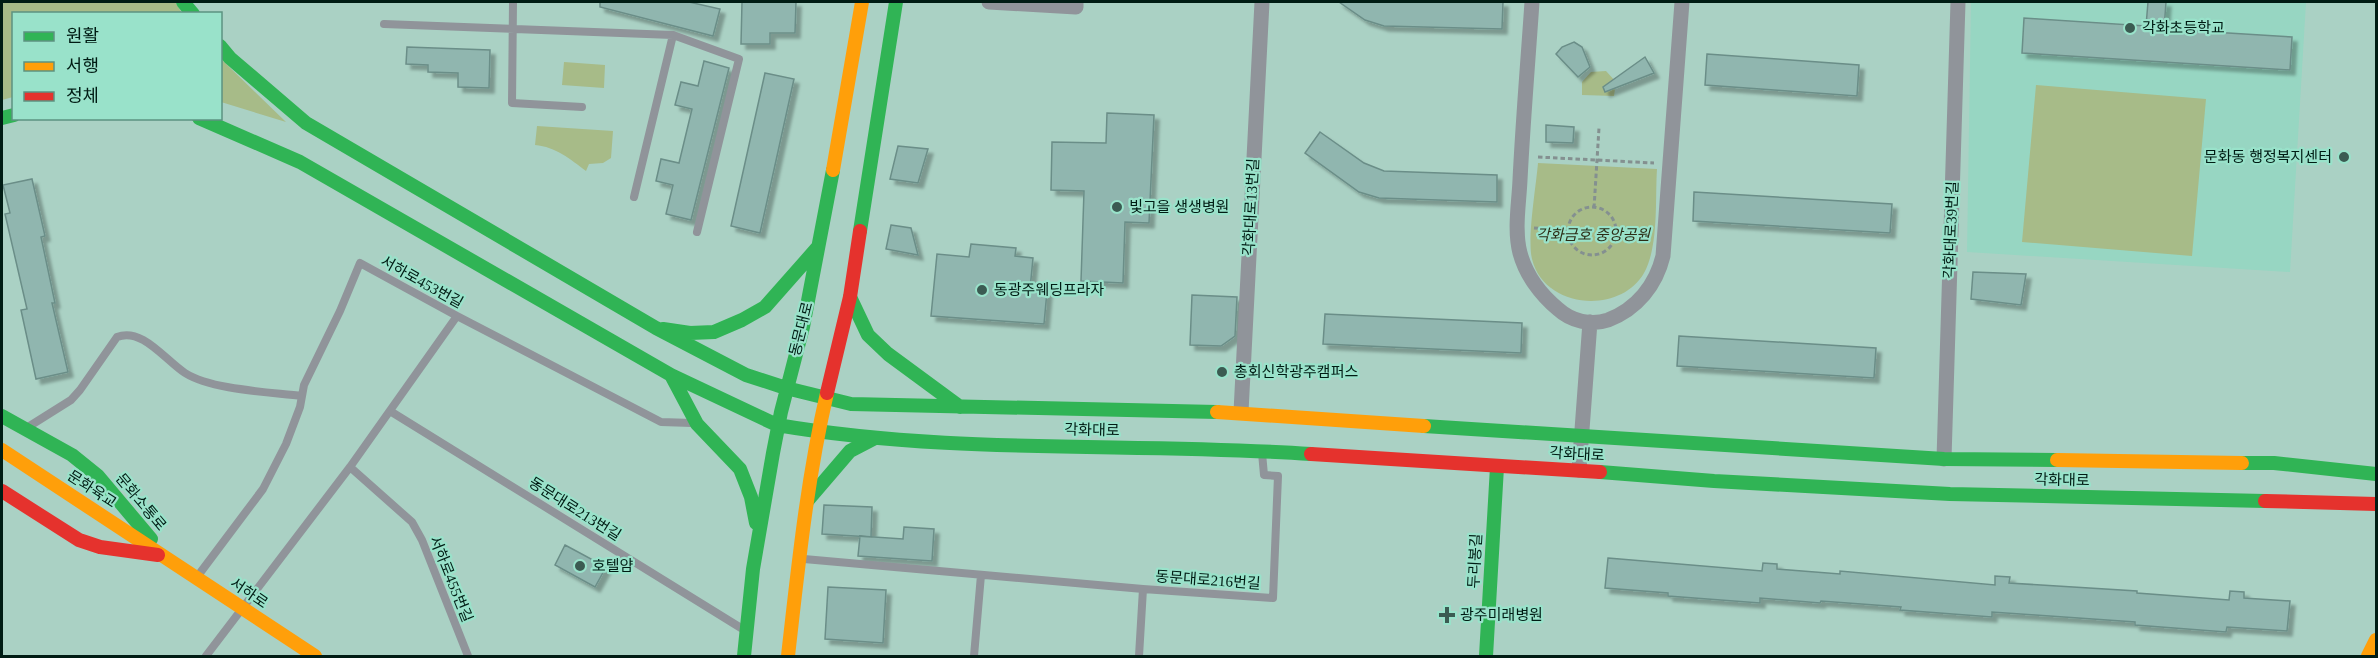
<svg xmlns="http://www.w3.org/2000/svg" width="2378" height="658" font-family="'Times New Roman','Noto Sans KR',serif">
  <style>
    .built { fill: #97d6c2 }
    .green { fill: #a7bb88 }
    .building { fill: #90b6af; stroke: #6b8e88; stroke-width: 1.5; filter: url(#shadow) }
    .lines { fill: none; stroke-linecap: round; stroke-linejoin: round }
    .path { stroke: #849090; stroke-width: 3; stroke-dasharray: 4.5 3; stroke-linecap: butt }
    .lane { stroke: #90949a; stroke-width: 8 }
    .street { stroke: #90949a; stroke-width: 15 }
    .fast { stroke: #30b455; stroke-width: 14 }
    .slow { stroke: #ff9f0a; stroke-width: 14 }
    .jam { stroke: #e5322d; stroke-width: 14 }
    .poi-dot { fill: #3b5b52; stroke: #99e2ca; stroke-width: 2 }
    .labels { text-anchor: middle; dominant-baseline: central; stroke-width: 4.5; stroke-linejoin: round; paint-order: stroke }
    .poi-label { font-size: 15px; fill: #001c14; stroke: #99e2ca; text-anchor: start }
    .street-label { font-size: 15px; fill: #001c14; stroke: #99e2ca }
    .park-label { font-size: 15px; font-style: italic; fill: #2c2d16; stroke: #99e2ca }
  </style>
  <defs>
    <filter id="shadow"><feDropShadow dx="5" dy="5" stdDeviation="1.5" flood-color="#0004"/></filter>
  </defs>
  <rect width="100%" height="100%" fill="#aad1c4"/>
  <path class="built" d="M1971,2h335l-16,270 -323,-20z"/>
  <path class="green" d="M2,2h173l7,11 -168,1 -1,83 -11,3z
    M220,58l66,64 -65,-20z
    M564,62l41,3 -1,23 -42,-3z
    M1606,71l10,11 -2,14 -32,-1v-13l9,-10z
    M2036,85l170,14 -14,157 -170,-14z
    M537,126l76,5 -2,27 -8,5 -14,1 -3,7c-16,-12 -30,-24 -51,-26z
    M1538,163l119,6c-2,31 2,77 -13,104 -24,42 -100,36 -112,-14 -5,-20 4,-72 6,-96z"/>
  <path class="building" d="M600,2h89l31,7 -7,27 -113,-29z
    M742,2h54l-1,31h-25v11h-29z
    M1339,2h164l-1,27 -118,-3 -19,-6z
    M2148,2h18l-2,27 128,8 -2,33 -268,-17 2,-35 122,8z
    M1574,42l8,5 8,20 -12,10 -22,-23 6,-7z
    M407,47l83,3 -1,38 -31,-1v-14l-30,-1v-7l-22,-1z
    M1707,54l152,11 -2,31 -152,-11z
    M1645,57l9,16 -49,19 -2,-5z
    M704,61l25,7 -38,152 -25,-6 7,-29 -17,-4 5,-22 18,4 13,-54 -17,-4 6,-23 17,4z
    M765,73l29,6 -34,154 -29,-7z
    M1107,113l47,2 -5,108 -24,-1 -2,61 -42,-2 3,-90 -33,-1 1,-48 54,1z
    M1546,125l28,2 -1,16 -27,-1z
    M1320,132l44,31 20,8 113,4v27l-118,-4 -20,-6 -54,-39z
    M898,146l30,3 -10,34 -28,-4z
    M32,179l13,57 -4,1 14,66h-3l16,69 -32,7 -15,-69 6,-1 -22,-95 5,-1 -7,-28z
    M1694,192l198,12 -2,29 -197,-12z
    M891,225l20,3 7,27 -32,-6z
    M971,244l45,4 -1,8 18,2 -3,31 17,2 -3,33 -113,-8 6,-62 32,3z
    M1973,272l53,2 -5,31 -50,-6z
    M1192,295l45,2 -2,39 -14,10 -31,-1z
    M1325,314l197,9 -1,30 -198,-9z
    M1679,336l197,12 -2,30 -197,-12z
    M824,505l48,2 -1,30 -49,-3z
    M904,527l30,2 -2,32 -74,-5 2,-20 43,3z
    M565,545l41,22 -11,20 -40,-22z
    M1608,558l154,13 1,-8 14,1v5l63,5v-3l155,14v-9l15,1 -1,6 128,8v2l92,7 1,-9 14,1v6l46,3 -3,30 -60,-4 -1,5 -91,-7v-3l-143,-10v5l-92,-7 1,-3 -80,-6 -1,2 -60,-5v5l-92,-7v-3l-63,-5z
    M828,587l58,3 -3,53 -58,-4z"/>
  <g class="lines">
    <path class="path" d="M1538,157l116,6
      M1568 231a24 24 0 1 1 48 0a24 24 0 1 1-48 0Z
      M1594,208l5,-80
      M1534,228l34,2
      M1616,232l31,2"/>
    <path class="lane" d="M513,2l-1,101 70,4
      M384,24l289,11 66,24 -42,173
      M634,197l39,-162
      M390,411l351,217
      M28,427l43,-27 9,-10 37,-53c25,-10 48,23 68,36 27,17 85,19 117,23
      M350,467l62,55 10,18 46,116
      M804,559l339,30 130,9 5,-122 -14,-1 -2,-22
      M197,577l66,-88 23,-45 14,-37 4,-22 36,-74 20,-48 97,53 204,106 31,1
      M206,656l144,-189 107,-151
      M974,656l7,-81
      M1139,656l4,-67"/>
    <path class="street" d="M989,2l87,5v-5
      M1532,2c-4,59 -9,118 -12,178 -1,23 -6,50 0,73 6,22 21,42 38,56 13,12 33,17 50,11 29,-11 48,-35 55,-64l19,-254
      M1241,412l21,-410
      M1944,459l14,-457
      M1579,470l11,-148"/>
    <path class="fast" d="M183,2l10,12
      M220,46l10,12 76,65 350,205 90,47 40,13
      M2,118l12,-3
      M199,118l101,44 371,213 106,50
      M860,231l36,-229
      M850,297l18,38 20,19 72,53
      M663,329l27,4 24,-1 28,-12 23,-13 53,-60
      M671,375l26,49 43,45 11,28 5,26
      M786,388l65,16 366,8
      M2,416l70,39 26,21 53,63
      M777,425c176,30 356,17 534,29
      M1424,426l520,33 113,1
      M2242,463h32l102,11
      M1600,472l114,9 236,13 315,7
      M808,500l42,-49 25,-13
      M744,656l9,-87 20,-116 8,-41 22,-85 30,-157
      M1486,656l11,-189"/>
    <path class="slow" d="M833,170l29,-168
      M1217,412l207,14
      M2,450l313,206
      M2057,460l185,3
      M788,656c10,-88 19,-177 39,-263
      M2368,656l8,-16"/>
    <path class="jam" d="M827,393l23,-96 10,-66
      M1311,454l289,18
      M2,491l77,49 21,7 58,8
      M2265,501l111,3"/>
  </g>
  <g class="poi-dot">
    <circle cx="2130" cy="28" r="6"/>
    <circle cx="2344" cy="157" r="6"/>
    <circle cx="1117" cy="207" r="6"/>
    <circle cx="982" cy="290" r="6"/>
    <circle cx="1222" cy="372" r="6"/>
    <circle cx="580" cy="566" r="6"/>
    <path d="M1444 606h6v6h6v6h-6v6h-6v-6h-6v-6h6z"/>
  </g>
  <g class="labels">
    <g class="poi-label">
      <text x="2142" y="28">각화초등학교</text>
      <text x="2332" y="157" text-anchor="end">문화동 행정복지센터</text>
      <text x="1129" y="207">빛고을 생생병원</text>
      <text x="994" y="290">동광주웨딩프라자</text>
      <text x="1234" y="372">총회신학광주캠퍼스</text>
      <text x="592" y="566">호텔얌</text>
      <text x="1460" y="615">광주미래병원</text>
    </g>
    <g class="street-label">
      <text transform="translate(1251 207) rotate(-87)">각화대로13번길</text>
      <text transform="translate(1951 230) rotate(-88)">각화대로39번길</text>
      <text transform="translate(422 282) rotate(29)">서하로453번길</text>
      <text transform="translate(801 329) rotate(-76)">동문대로</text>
      <text transform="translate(1092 430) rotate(1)">각화대로</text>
      <text transform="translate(1577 454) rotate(3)">각화대로</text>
      <text transform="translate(2062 480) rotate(1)">각화대로</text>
      <text transform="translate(92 489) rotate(33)">문화육교</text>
      <text transform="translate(141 502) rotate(50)">문화소통로</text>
      <text transform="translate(575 509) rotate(32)">동문대로213번길</text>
      <text transform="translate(1475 561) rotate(-87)">두리봉길</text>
      <text transform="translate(451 579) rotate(68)">서하로455번길</text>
      <text transform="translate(1208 580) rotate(4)">동문대로216번길</text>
      <text transform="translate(249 593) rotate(34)">서하로</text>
    </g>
    <g class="park-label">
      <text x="1593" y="235">각화금호 중앙공원</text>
    </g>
  </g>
  <rect width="2378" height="658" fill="none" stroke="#001c14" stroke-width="6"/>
  <rect x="12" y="12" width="210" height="108" fill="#99e2ca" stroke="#5c9381" stroke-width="1.5"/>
  <rect x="24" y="32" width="30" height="9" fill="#30b455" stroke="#5c9381" stroke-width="1.5"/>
  <text x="66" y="42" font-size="18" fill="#001c14">원활</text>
  <rect x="24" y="62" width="30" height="9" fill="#ff9f0a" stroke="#5c9381" stroke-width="1.5"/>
  <text x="66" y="72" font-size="18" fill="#001c14">서행</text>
  <rect x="24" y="92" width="30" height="9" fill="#e5322d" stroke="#5c9381" stroke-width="1.5"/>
  <text x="66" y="102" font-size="18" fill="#001c14">정체</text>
</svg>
